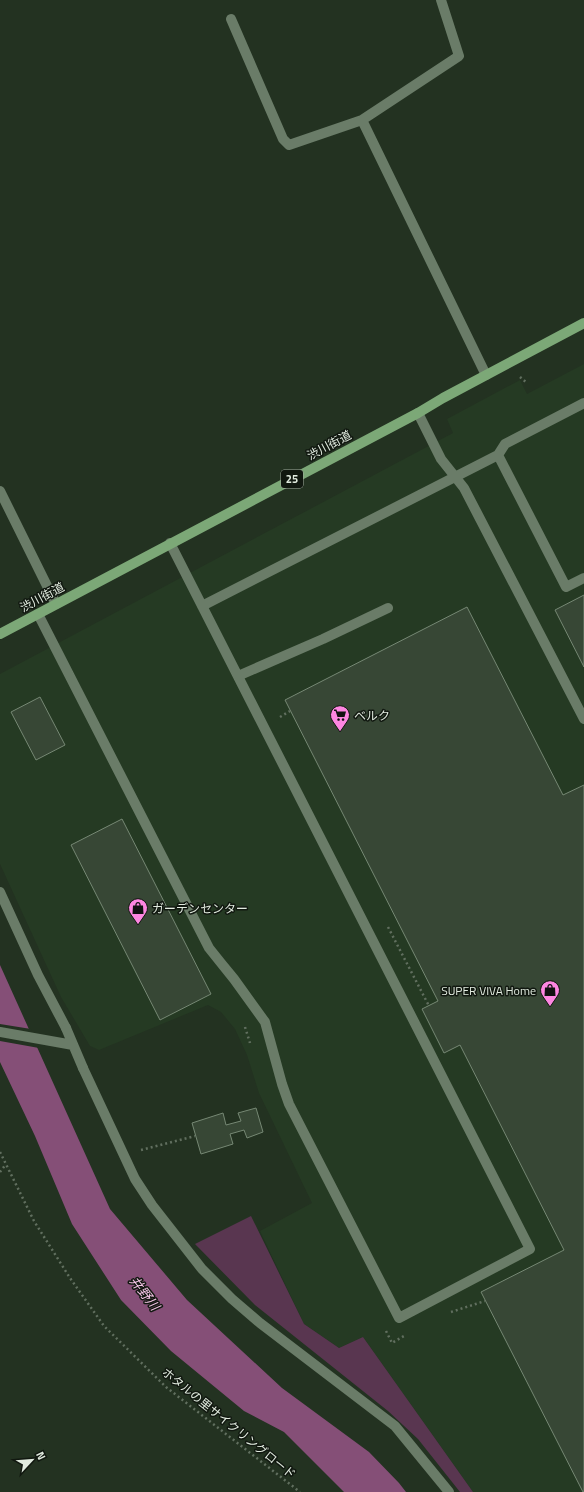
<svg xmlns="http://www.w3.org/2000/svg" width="584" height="1492" font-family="'Titillium Web','Noto Sans JP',sans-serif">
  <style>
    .built { fill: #253a23 }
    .green { fill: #593650 }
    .water { fill: #854f77 }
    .pier { fill: #233221 }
    .building { fill: #374735; stroke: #768874 }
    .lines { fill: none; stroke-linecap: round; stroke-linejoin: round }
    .path { stroke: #616f5f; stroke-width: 2.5; stroke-dasharray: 2 3; stroke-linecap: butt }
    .lane { stroke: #6a7c68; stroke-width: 10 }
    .street { stroke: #6a7c68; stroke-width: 10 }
    .primary { stroke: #7ca877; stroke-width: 10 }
    .labels { text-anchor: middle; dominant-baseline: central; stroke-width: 3; stroke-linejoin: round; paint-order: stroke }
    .shield { fill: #111810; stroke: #a3aca1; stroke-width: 1 }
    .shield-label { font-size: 11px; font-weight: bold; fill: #e1ebdf }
    .street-label { font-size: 12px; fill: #e1ebdf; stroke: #111810 }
    .poi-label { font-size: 12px; fill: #e1ebdf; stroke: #111810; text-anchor: start }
    .water-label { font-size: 13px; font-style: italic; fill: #f7c6e9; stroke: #111810 }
  </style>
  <rect width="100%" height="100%" fill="#233221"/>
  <path class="built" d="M584,364v1128h-111l-110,-155 -24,11 -35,-24 -44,-93 52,-28 -53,-110 -12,-38 -12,-26 -14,-17 -13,-7 -109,45 -9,-4 -29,-49 -61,-133v-190l453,-241 -6,-14 73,-39 7,14z"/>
  <path class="green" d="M251,1216l53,108 35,24 24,-11 110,155h-13l-42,-53 -30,-28 -133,-106 -60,-61z"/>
  <path class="water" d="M0,965l110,244 77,91 95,88 87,64 30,31 7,9h-62l-60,-60 -40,-21 -73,-60 -50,-51 -49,-76 -37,-88 -35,-74z"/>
  <path class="pier" d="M0,1024l31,5 8,19 -39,-7z"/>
  <path class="building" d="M584,595v72l-29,-57z
    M467,607l96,188 21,-10v707h-1l-102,-200 83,-42 -104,-205 -16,8 -22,-44 16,-8 -153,-301z
    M40,697l25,48 -29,15 -25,-48z
    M122,819l89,175 -51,26 -89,-175z
    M256,1108l7,24 -16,6 -3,-8 -14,4 3,10 -32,10 -9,-31 31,-10 3,12 15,-4 -3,-8z"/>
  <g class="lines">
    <path class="path" d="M520,377l7,6
      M280,717l10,-6
      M388,927l41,79
      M245,1027l5,16
      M141,1150l54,-14
      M0,1152l34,69 36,57 34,48 62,61 134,105
      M0,1172l6,-8
      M451,1312l34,-11
      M386,1331l6,12 12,-7"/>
    <path class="lane" d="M231,19l52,120 6,6 73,-25 97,-64 -18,-56
      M362,120l124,255
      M418,413l23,46 23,29 120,231
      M498,455l68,132 18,-9
      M0,491l56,113
      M202,606l296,-151 7,-11 79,-41
      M38,614l171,334 12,15 13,16 31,43 17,62 7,20 110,214 131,-69 -360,-706
      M238,676l85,-37 65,-31
      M0,892l38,83 28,53
      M83,1068l52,111 17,26 50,64 30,30 28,24 135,103 54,66"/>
    <path class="street" d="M66,1028l17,40
      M0,1032l73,13"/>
    <path class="primary" d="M0,634l418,-221 25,-15 141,-75"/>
  </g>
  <defs>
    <g id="supermarket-pin" transform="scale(1)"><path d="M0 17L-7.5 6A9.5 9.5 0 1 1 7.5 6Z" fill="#fd86e1" stroke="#111810"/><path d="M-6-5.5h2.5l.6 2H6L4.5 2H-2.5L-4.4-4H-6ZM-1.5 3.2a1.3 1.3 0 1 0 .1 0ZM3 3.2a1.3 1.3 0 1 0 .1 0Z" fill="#111"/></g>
    <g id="shop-pin" transform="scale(1)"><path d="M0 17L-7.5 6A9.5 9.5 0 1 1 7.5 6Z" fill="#fd86e1" stroke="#111810"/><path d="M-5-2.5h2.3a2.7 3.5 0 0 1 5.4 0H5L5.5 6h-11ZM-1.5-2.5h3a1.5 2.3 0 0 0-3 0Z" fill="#111"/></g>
  </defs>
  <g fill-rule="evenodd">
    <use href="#supermarket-pin" x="340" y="715"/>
    <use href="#shop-pin" x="138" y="908"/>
    <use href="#shop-pin" x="550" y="990"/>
  </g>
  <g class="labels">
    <rect class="shield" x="281" y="470" width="22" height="18" rx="3"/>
    <g class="shield-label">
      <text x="292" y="479">25</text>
    </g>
    <g class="street-label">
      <text transform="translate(329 445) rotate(-28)">渋川街道</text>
      <text transform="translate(42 597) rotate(-28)">渋川街道</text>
      <text transform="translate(229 1423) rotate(39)">ホタルの里サイクリングロード</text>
    </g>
    <g class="poi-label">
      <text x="354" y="715">ベルク</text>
      <text x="152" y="908">ガーデンセンター</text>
      <text x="536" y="990" text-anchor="end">SUPER VIVA Home</text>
    </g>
    <g class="water-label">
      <text transform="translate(145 1293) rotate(52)">井野川</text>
    </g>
  </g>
  <g transform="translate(32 1460) rotate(64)" stroke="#111810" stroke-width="3" paint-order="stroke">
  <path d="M0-3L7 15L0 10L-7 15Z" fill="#e1ebdf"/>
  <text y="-6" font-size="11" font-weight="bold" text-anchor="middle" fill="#e1ebdf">N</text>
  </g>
</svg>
